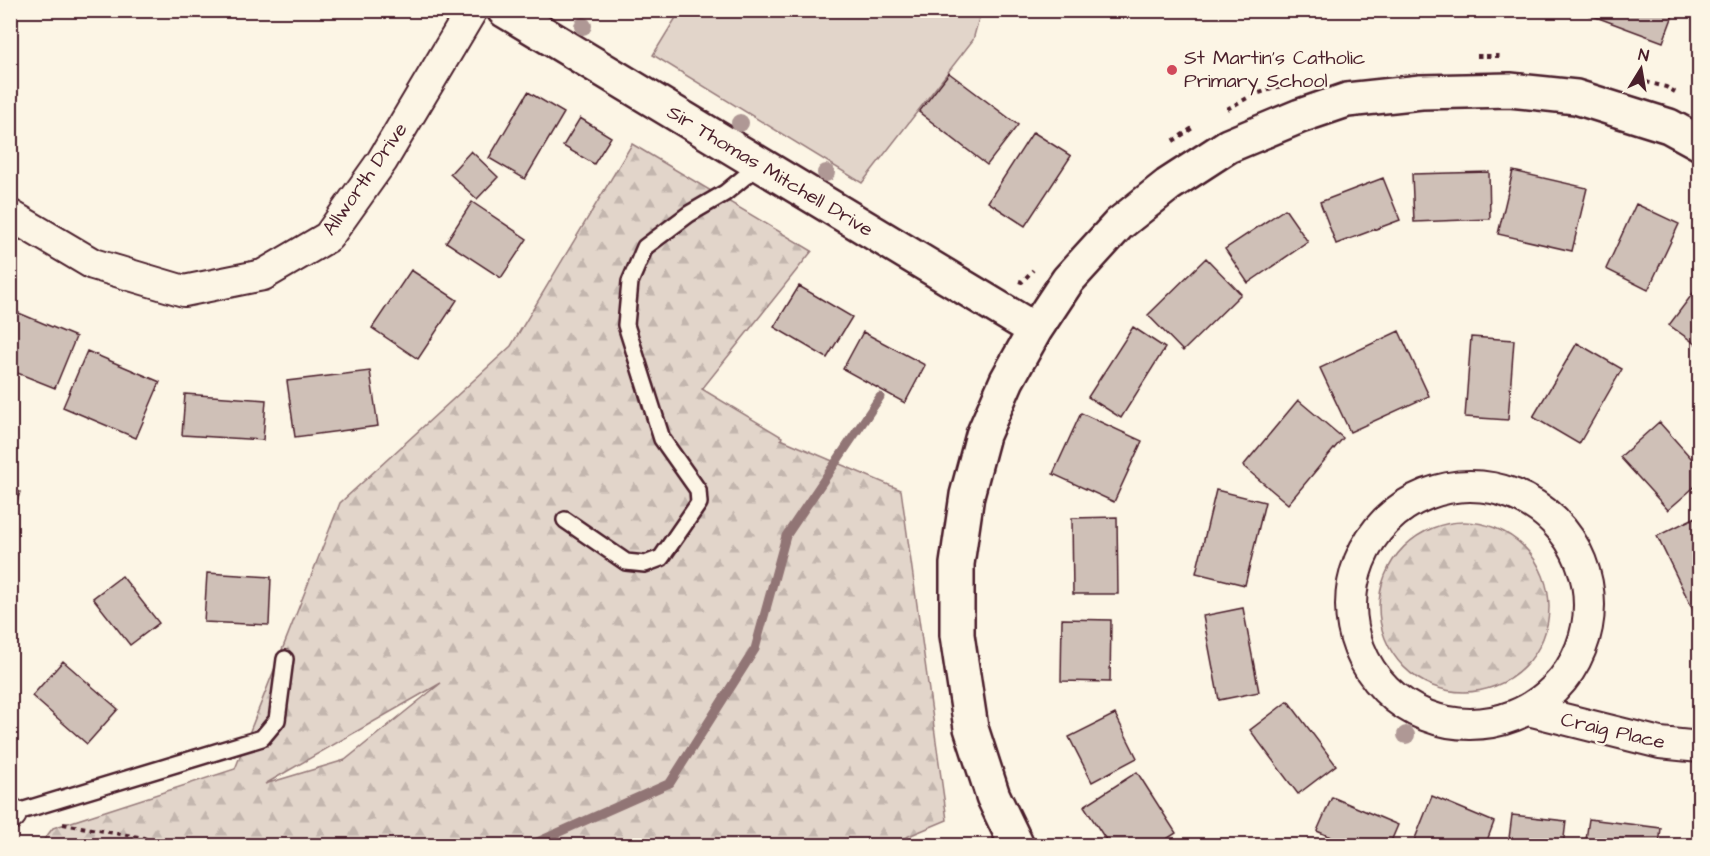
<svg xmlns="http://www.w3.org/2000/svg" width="1710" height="856" font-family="'Architects Daughter',sans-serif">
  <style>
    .green { fill: #e2d5ca; stroke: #967a7a; stroke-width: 1.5 }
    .forest { fill: url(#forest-firs); stroke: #967a7a; stroke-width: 1.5; fill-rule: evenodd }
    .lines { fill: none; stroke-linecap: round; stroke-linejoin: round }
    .stream { stroke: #917474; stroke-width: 9 }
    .building { fill: #cfc0b7; stroke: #4a1f2b; stroke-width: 1.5 }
    .service-casing { stroke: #4a1f2b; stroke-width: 20 }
    .minor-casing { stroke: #4a1f2b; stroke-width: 34 }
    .tertiary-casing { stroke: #4a1f2b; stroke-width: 38 }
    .path { stroke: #4a1f2b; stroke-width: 4; stroke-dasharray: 4.5 4.5; stroke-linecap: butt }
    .service { stroke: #fcf5e5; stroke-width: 15 }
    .minor { stroke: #fcf5e5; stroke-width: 30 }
    .tertiary { stroke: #fcf5e5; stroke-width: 33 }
    .tree { fill: #af9895 }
    .poi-dot { fill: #d1495b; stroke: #fcf5e5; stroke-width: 2 }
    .labels { text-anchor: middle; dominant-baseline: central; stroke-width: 5; stroke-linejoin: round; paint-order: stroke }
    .poi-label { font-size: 20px; fill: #4a1f2b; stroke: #fcf5e5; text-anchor: start }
    .street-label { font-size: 20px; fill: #4a1f2b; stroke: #fcf5e5 }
  </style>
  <defs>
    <pattern id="forest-firs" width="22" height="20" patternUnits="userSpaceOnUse" patternTransform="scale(1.5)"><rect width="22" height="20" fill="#e2d5ca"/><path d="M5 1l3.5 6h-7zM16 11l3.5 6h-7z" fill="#c3b6ae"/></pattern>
  </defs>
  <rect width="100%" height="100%" fill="#fcf5e5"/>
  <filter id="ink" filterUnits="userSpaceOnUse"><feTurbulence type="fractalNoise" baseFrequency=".0167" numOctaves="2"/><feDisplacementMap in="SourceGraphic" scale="12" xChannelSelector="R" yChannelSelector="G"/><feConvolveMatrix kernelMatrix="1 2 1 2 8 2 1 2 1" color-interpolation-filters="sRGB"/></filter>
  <g filter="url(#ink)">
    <path class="green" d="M680,11v-1l301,1 -8,29 -111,143 -209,-128z"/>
    <path class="forest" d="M632,144l180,107 -110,138 80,48 -1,2 120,51 46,330 -62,26h-846l14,-18 182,-59 105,-266 171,-157zM441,683l-96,77 -80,24z
      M1379 607a85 85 0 1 1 170 0a85 85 0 1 1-170 0Z"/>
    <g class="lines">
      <path class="stream" d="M528,846l142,-63 85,-134 31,-113 94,-139"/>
    </g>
    <path class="building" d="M1577,10h98l-12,32z
      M949,73l69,52 -31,40 -68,-53z
      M528,92l36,21 -39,66 -36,-21z
      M580,118l31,19 -17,27 -31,-18z
      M1033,132l38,24 -46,70 -37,-24z
      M471,151l27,26 -21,22 -27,-25z
      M1513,171l74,17 -15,63 -74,-17z
      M1489,172l1,47 -76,3 -2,-48z
      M1383,178l17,42 -64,24 -16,-42z
      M472,202l55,37 -26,39 -55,-36z
      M1636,204l43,20 -31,66 -42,-21z
      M1285,209l23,33 -60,41 -23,-34z
      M1206,258l35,36 -58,57 -35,-36z
      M411,270l46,30 -39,59 -46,-31z
      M1700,284v63l-31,-22z
      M799,286l53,31 -25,41 -53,-31z
      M14,311l62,26 -21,51 -45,-18v-50z
      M1133,327l32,21 -44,70 -33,-21z
      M1399,331l30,65 -79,36 -30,-64z
      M863,332l62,33 -20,38 -62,-34z
      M1471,337l43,3 -6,80 -43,-3z
      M1577,343l45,26 -43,75 -46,-27z
      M87,351l73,31 -24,56 -73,-31z
      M370,371l8,55 -83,11 -8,-56z
      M185,394l81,6 -3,40 -81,-5z
      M1298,400l45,38 -55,66 -45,-38z
      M1081,413l61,28 -28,61 -61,-28z
      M1659,422l41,46v14l-32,28 -48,-53z
      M10,488l10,4 -10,31z
      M1216,490l49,12 -20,83 -49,-12z
      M1700,515v102l-3,1 -40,-82z
      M1117,517l1,77h-45l-1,-76z
      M207,573l64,4 -2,48 -65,-3z
      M122,576l37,47 -29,22 -37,-47z
      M1243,608l16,84 -40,8 -16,-84z
      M1062,619l49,1 -1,62 -49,-1z
      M63,661l55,48 -31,35 -55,-48z
      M1288,701l48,64 -38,29 -48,-64z
      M1115,714l22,44 -45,24 -23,-45z
      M1137,772l39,61 -20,13h-46l-26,-40z
      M1432,796l62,26 -9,24h-73z
      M1332,797l66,28 -9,21h-38l-34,-15z
      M1512,815l54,6 -3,25h-55z
      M1589,819l72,9 -2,18h-74z"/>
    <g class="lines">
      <g class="service-casing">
        <path id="service" d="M565,520l61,42 19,2 16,-6 38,-55 -1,-13 -36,-51 -36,-114 4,-43 15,-35 44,-33 36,-21 34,-28
          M11,814l251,-76 15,-18 8,-61"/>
      </g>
      <g class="minor-casing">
        <path id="minor" d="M10,215l83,49 91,27 79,-16 65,-38 54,-76 90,-151
          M1351 605a119 119 0 1 1 238 0a119 119 0 1 1-238 0Z
          M1528,710l132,33 40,4
          M10,813l1,1"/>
      </g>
      <g class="tertiary-casing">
        <path id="tertiary" d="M504,10l531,320
          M1017,846l-24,-50 -22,-68 -14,-93v-71l10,-69 16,-60 24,-55 28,-50 33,-50 51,-56 49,-39 60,-39 72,-30 47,-16 74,-8 89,-2 66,7 93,29 31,17"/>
      </g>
      <path class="path" d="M1477,56h23
        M1646,82l20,5 9,5
        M1227,109l26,-14 31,-10
        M1173,141l21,-14
        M1019,281l3,1 11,-12
        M63,824l81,14 11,8"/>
      <use href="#service" class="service"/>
      <use href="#minor" class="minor"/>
      <use href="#tertiary" class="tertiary"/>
    </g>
    <g class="tree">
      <circle cx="583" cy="26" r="9"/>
      <circle cx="740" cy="123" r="9"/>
      <circle cx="826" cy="173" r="9"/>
      <circle cx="1406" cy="735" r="9"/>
    </g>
  </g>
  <circle class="poi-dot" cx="1172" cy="70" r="6"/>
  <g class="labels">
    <g class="poi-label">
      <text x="1184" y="58">St Martin's Catholic<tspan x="1184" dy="23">Primary School</tspan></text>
    </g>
    <g class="street-label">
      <text transform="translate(770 171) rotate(31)">Sir Thomas Mitchell Drive</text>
      <text transform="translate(365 179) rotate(-55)">Allworth Drive</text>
      <text transform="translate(1613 731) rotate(13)">Craig Place</text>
    </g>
  </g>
  <rect width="1710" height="856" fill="none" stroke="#fcf5e5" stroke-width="36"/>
  <rect x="18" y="18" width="1674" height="820" fill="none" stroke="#4a1f2b" stroke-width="2" filter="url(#ink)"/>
  <g transform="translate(1641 69) rotate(11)" stroke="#fcf5e5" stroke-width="4.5" paint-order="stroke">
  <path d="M0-4.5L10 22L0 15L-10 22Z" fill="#4a1f2b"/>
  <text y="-9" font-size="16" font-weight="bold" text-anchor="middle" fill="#4a1f2b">N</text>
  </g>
</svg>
